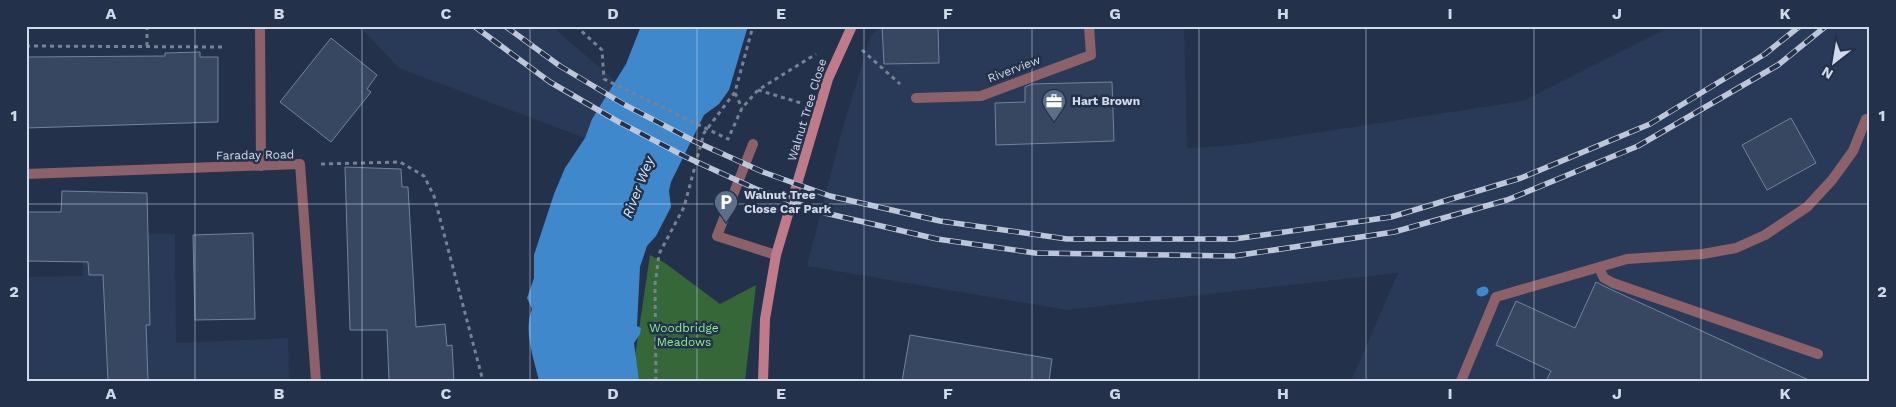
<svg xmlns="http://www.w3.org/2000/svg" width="1896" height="407" font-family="'Work Sans',sans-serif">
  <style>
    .built { fill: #293a58 }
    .green { fill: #356738 }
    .water { fill: #4088cc }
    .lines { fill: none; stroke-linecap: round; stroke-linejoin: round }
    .stream { stroke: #4088cc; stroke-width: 9 }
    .building { fill: #384761; stroke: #7283a0 }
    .path { stroke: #778297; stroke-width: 3; stroke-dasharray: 4 4; stroke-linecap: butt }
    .lane { stroke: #8c616a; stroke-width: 10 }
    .street { stroke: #8c616a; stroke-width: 10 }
    .secondary { stroke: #bf7b8a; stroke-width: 10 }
    .rail-casing { stroke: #bec7d9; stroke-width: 5.5 }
    .rail { stroke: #23314a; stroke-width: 4; stroke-dasharray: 11; stroke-linecap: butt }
    .grid { fill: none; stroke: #d1daeb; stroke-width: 1; stroke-opacity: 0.55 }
    .labels { text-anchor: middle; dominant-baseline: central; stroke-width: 5; stroke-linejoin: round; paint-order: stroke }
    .street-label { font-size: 12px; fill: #d1daeb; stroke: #23314a }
    .poi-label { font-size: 12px; font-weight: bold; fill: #d1daeb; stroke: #23314a; text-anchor: start }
    .park-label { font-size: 12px; fill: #90f193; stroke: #23314a }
    .water-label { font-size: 14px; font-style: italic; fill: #d3e5f7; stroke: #23314a }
    .neatline { fill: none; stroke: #d1daeb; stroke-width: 2 }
    .grid-label { font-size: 16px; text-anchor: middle; font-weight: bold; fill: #d1daeb }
  </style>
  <rect width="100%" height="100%" fill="#23314a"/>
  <path class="built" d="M359,26h193l63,55 -23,38 -7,19 -186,-70z
    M881,26h303l3,122 42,-2 294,-45 149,-75h198v355h-519l47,-108 -331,37 -260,-44 34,-132 30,-99z
    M82,234h93l1,109 112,-5 1,43h-263v-104l57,-1z"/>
  <path class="green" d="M650,255l15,8 55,41 36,-19 -11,96h-108l-3,-18z"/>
  <path class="water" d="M641,26h107l-19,64 -10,14 -15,11 -33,67 -2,9 2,16 -15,29 -9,10 -7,21 -3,59 4,2 -1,6 -6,9 5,38h-100c-5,-23 -16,-49 -7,-72l-5,-11 7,-20v-23l20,-61 11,-26 20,-30 7,-19 34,-55z"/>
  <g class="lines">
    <path class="stream" d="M1481,292l3,-1"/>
  </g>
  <path class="building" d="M882,26h56l1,37 -55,1z
    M331,38l46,37 -10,14 4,3 -40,50 -51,-40z
    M200,52v5h18v65l-192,6v-71l139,-1v-3z
    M1112,82l2,59 -118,4 -1,-42 30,-1v-15l7,-3z
    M1791,118l25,45 -49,27 -25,-45z
    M345,167l56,2 1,18h6l8,140 29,-3 2,22 5,-1 2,36h-65l-2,-51h-37z
    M62,191l85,2 3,132h-4l2,56h-40l-5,-106h-14l-1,-13 -62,-1v-49h35z
    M253,233l2,86 -60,1 -2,-85z
    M1596,282l14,7 201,92h-265l5,-10 -55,-26 20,-44 59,27z
    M910,335l142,24 -3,22h-147z"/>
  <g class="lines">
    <path class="path" d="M576,26l26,24 2,29 124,60 14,-31 16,-18 58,-36
      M26,46l199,1
      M147,46v-20
      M862,50l38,34
      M758,90l43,13
      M735,93l7,15
      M321,164l79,-2 24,14 10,20 49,185
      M656,381l-1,-96 4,-31 25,-47 20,-74 31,-41 18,-66"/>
    <path class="lane" d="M260,26l1,140
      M916,98l65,-2 110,-41 -2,-29
      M753,144l-36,92 59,19
      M1599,268l5,10 9,5 205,71
      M1461,381l35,-84 131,-38 76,-5 33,-6 29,-13 42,-28 25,-27 21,-29 13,-32"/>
    <path class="street" d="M26,174l274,-10 16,217"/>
    <path class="secondary" d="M763,381l2,-62 11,-64 52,-176 24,-53"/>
    <g class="rail-casing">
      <path id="rail" d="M474,26l76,56 67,39 69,36 70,32 69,24 112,26 98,14 199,3 160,-24 113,-32 131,-54 140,-81 48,-39
        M505,26l55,40 65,39 69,36 69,31 67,24 110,25 127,18h167l157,-22 130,-39 129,-54 115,-70 35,-28"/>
    </g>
    <use href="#rail" class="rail"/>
  </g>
  <path class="grid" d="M195,26v355M362,26v355M530,26v355M697,26v355M864,26v355M1032,26v355M1199,26v355M1366,26v355M1534,26v355M1701,26v355M26,204h1844"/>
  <defs>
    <g id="office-pin" transform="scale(1.25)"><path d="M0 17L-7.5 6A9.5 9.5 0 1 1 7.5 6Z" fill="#5c6f8a" stroke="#23314a"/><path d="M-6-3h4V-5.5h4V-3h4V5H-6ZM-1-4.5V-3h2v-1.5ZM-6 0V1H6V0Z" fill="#fff"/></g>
    <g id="parking-pin" transform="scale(1.25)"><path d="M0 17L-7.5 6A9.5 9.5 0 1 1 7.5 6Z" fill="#5c6f8a" stroke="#23314a"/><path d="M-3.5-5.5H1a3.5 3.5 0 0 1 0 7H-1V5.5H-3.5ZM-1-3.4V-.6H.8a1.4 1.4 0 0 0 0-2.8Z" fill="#fff"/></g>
  </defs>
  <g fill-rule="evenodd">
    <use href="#office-pin" x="1054" y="101"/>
    <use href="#parking-pin" x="726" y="202"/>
  </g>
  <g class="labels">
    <g class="street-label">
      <text transform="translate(1014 69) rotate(-21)">Riverview</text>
      <text transform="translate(807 110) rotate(-73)">Walnut Tree Close</text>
      <text transform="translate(255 155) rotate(-1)">Faraday Road</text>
    </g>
    <g class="poi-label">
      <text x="1072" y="101">Hart Brown</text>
      <text x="744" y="195">Walnut Tree<tspan x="744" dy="14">Close Car Park</tspan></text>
    </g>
    <g class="park-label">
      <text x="684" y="328">Woodbridge<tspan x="684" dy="14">Meadows</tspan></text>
    </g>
    <g class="water-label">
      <text transform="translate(638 187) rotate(-69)">River Wey</text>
    </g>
  </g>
  <rect width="1896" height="407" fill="none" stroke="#23314a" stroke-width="55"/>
  <g transform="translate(1834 62) rotate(211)" stroke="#23314a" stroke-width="4" paint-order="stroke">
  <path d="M0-4L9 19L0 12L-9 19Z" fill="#d1daeb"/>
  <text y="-8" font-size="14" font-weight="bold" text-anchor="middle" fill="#d1daeb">N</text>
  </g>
  <rect x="28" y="28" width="1840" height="352" class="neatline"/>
  <g class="grid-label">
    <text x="111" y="19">A</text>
    <text x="279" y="19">B</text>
    <text x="446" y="19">C</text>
    <text x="613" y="19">D</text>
    <text x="781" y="19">E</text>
    <text x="948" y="19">F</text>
    <text x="1115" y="19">G</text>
    <text x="1283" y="19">H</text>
    <text x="1450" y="19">I</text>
    <text x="1617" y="19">J</text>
    <text x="1785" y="19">K</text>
    <text x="14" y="121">1</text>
    <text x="1882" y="121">1</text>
    <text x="14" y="297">2</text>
    <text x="1882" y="297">2</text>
    <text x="111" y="399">A</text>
    <text x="279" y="399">B</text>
    <text x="446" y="399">C</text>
    <text x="613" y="399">D</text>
    <text x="781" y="399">E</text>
    <text x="948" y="399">F</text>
    <text x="1115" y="399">G</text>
    <text x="1283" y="399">H</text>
    <text x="1450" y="399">I</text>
    <text x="1617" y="399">J</text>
    <text x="1785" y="399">K</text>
  </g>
</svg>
